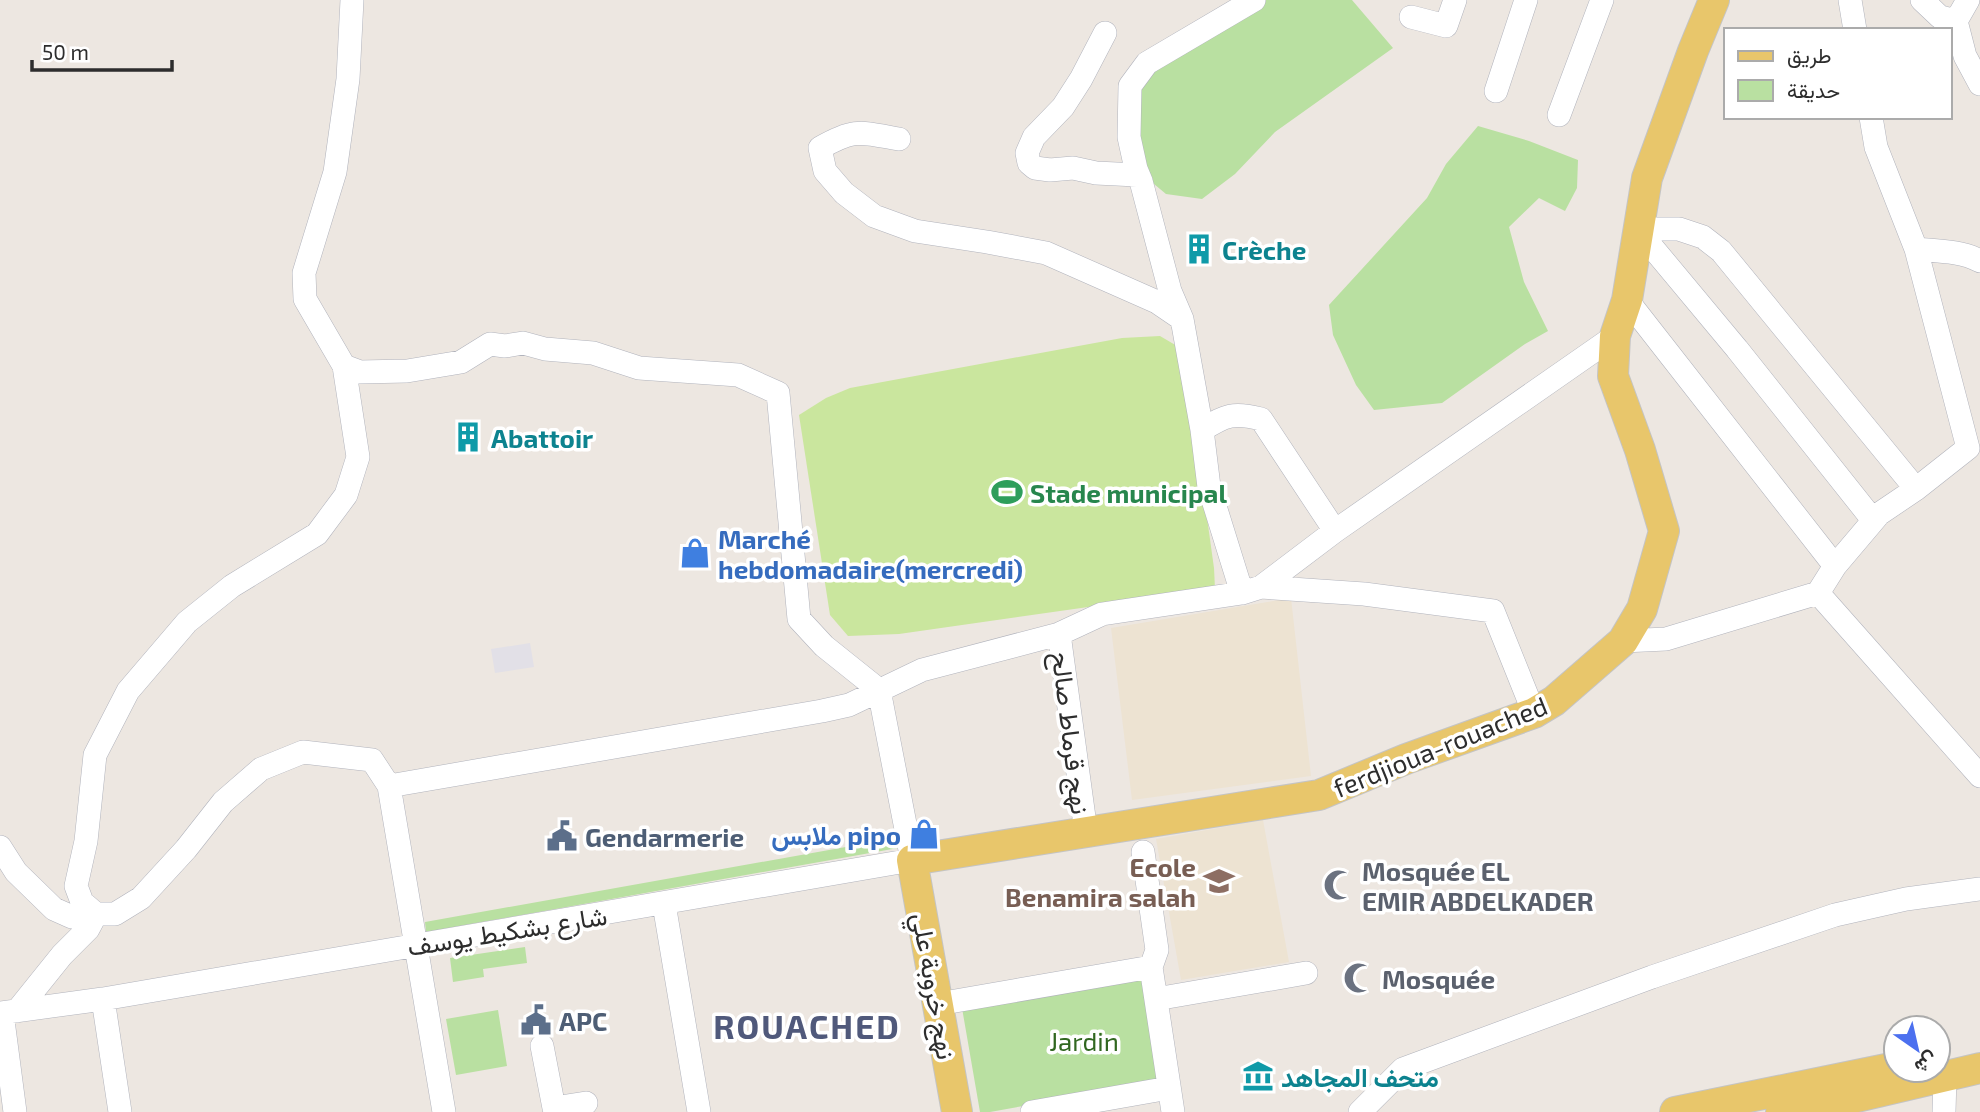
<svg xmlns="http://www.w3.org/2000/svg" width="1980" height="1112" font-family="'Exo 2',Vazirmatn,sans-serif">
  <style>
    .industrial { fill: #e2e0e7 }
    .education { fill: #ede3d2 }
    .green { fill: #b9e0a1 }
    .pitch { fill: #cae69e }
    .lines { fill: none; stroke-linecap: round; stroke-linejoin: round }
    .minor-casing { stroke: #b1b3bc; stroke-width: 24 }
    .major-casing { stroke: #c4c4c4; stroke-width: 32 }
    .minor { stroke: #fff; stroke-width: 23 }
    .major { stroke: #e8c66b; stroke-width: 30 }
    .labels { text-anchor: middle; dominant-baseline: central; stroke-width: 7; stroke-linejoin: round; paint-order: stroke }
    .culture-label { font-size: 26px; font-weight: bold; fill: #0d838f; stroke: #fff; text-anchor: start }
    .leisure-label { font-size: 26px; font-weight: bold; fill: #27864d; stroke: #fff; text-anchor: start }
    .shop-label { font-size: 26px; font-weight: bold; fill: #366cbe; stroke: #fff; text-anchor: start }
    .street-label { font-size: 26px; fill: #2d2d2d; stroke: #fff }
    .service-label { font-size: 26px; font-weight: bold; fill: #4e5e75; stroke: #fff; text-anchor: start }
    .education-label { font-size: 26px; font-weight: bold; fill: #785e54; stroke: #fff; text-anchor: end }
    .worship-label { font-size: 26px; font-weight: bold; fill: #5b616d; stroke: #fff; text-anchor: start }
    .park-label { font-size: 26px; fill: #316720; stroke: #fff }
    .district-label { font-size: 33px; font-weight: bold; letter-spacing: 2px; fill: #50597b; stroke: #fff }
  </style>
  <rect width="100%" height="100%" fill="#ede7e1"/>
  <path class="industrial" d="M530,643l4,24 -39,6 -4,-24z"/>
  <path class="education" d="M1291,598l20,178 -179,24 -21,-172z
    M1263,820l26,142 -108,18 -25,-141z"/>
  <path class="green" d="M1262,0h90l41,48 -118,84 -40,42 -33,25 -36,-5 -30,-25 5,-102z
    M1478,126l51,15 49,19 -1,28 -12,23 -26,-13 -30,29 15,55 24,49 -23,13 -83,59 -68,7 -18,-25 -23,-50 -4,-30 98,-107 19,-34z
    M896,838l2,10 -472,84 -1,-10z
    M525,947l2,16 -44,6 1,8 -31,5 -3,-24z
    M1144,975l19,106 -173,31h-10l-18,-104z
    M498,1010l9,56 -51,9 -10,-56z"/>
  <path class="pitch" d="M1160,336l17,10 15,64 22,158 1,21 -316,45 -51,2 -18,-21 -31,-200 27,-17 24,-10 272,-50z"/>
  <g class="lines">
    <g class="minor-casing">
      <path id="minor" d="M352,0l-4,79 -13,93 -31,101 1,26 39,67 14,91 -12,38 -29,39 -85,52 -45,36 -59,69 -33,64 -9,86 -10,45 6,16 14,12h19l26,-16 45,-49 37,-47 38,-33 42,-17 69,8 17,26 55,326
        M1850,0l5,30
        M1922,0l18,17 16,4
        M1968,0l-12,21 9,35 15,28
        M1411,17l35,9 9,-26
        M1105,33l-24,46 -18,28 -29,30 -7,16 2,10 6,5 15,2 23,-2 23,5 41,2 4,6
        M1496,91l30,-91
        M1559,115l43,-115
        M899,139c-39,-7 -44,-11 -79,9l5,23 19,22 30,23 41,15 72,11 59,11 111,49 25,17
        M1637,229h42l24,8 18,14 195,238
        M1637,229l100,120 136,171
        M1916,249c21,2 46,2 64,12
        M1627,300l208,266
        M1202,430c23,-15 32,-18 59,-11l74,112
        M1261,587l74,-56 280,-195
        M1242,593l-33,-106 -7,-57 -20,-111 -12,-28 -29,-110 -5,-12 -7,-32 1,-51 17,-23 107,-63
        M1818,593l162,183
        M1059,634l27,198
        M1623,641l43,-2 152,-46 17,-27 44,-52 37,-25 52,-41 -52,-199 -40,-102 -5,-30
        M389,786l433,-75 27,-6 73,-35 137,-36 43,-20 140,-21 19,-6 103,7 129,17 41,102
        M0,847l16,25 38,37 18,8 24,-3
        M1143,852l14,98 -6,17 22,145
        M664,904l35,208
        M103,999l17,113
        M1156,999l150,-26
        M938,1004l213,-37
        M17,1011l45,-56 26,-26 8,-15
        M0,1013l103,-14 809,-139 -33,-170 -55,-44 -25,-27 -21,-226 -40,-18 -99,-7 -46,-15 -48,-4 -22,-6 -18,3 -15,-2 -29,18 -54,9 -47,1 -16,-6
        M2,1013l13,99
        M542,1046l12,62
        M555,1112l-1,-4 32,-5
        M1032,1112l137,-24
        M1360,1112l43,-43 249,-92 183,-62 71,-16 74,-10
        M1944,1112l1,-35"/>
    </g>
    <g class="major-casing">
      <path id="major" d="M957,1112l-45,-252 407,-65 87,-36 128,-46 20,-12 69,-60 19,-32 22,-78 -24,-81 -27,-74 2,-40 12,-36 20,-122 46,-127 21,-51
        M1675,1112l221,-45
        M1781,1112l58,-12h5l136,-32"/>
    </g>
    <use href="#minor" class="minor"/>
    <use href="#major" class="major"/>
  </g>
  <defs>
    <g id="building-bare" transform="scale(2.415)"><path d="M-4-6H4V6H1V3H-1V6H-4ZM-2.5-4.3h1.7v1.8h-1.7ZM.8-4.3h1.7v1.8H.8ZM-2.5-1h1.7V.8h-1.7ZM.8-1h1.7V.8H.8Z" fill="#0f9aa8" stroke="#fff" stroke-width="2.5" paint-order="stroke"/></g>
    <g id="stadium-bare" transform="scale(2.415)"><path d="M0-5a6.5 5 0 1 0 0 10a6.5 5 0 1 0 0-10ZM-3.5-1.8h7v3.6h-7Z" fill="#2e9e5b" stroke="#fff" stroke-width="2.5" paint-order="stroke"/></g>
    <g id="shop-bare" transform="scale(2.415)"><path d="M-5-2.5h2.3a2.7 3.5 0 0 1 5.4 0H5L5.5 6h-11ZM-1.5-2.5h3a1.5 2.3 0 0 0-3 0Z" fill="#3f7fe0" stroke="#fff" stroke-width="2.5" paint-order="stroke"/></g>
    <g id="civic-bare" transform="scale(2.415)"><path d="M-.6-6.5H3V-4.5H.6V-3L4-1V1h2V6H-6V1h2V-1L-.6-3ZM-1.2 2.5V6h2.4V2.5Z" fill="#5c6f8a" stroke="#fff" stroke-width="2.5" paint-order="stroke"/></g>
    <g id="school-bare" transform="scale(2.415)"><path d="M0-5L7-2L0 1L-7-2ZM-4 1L0 2.5L4 1V4Q0 6-4 4Z" fill="#8d6e63" stroke="#fff" stroke-width="2.5" paint-order="stroke"/></g>
    <g id="mosque-bare" transform="scale(2.415)"><path d="M3.5-4.9A6 6 0 1 0 3.5 4.9A5 5 0 1 1 3.5-4.9Z" fill="#6b7280" stroke="#fff" stroke-width="2.5" paint-order="stroke"/></g>
    <g id="museum-bare" transform="scale(2.415)"><path d="M0-6L6-3V-2H-6V-3ZM-5-1h2V3h-2ZM-1-1h2V3h-2ZM3-1h2V3H3ZM-6 4H6V6H-6Z" fill="#0f9aa8" stroke="#fff" stroke-width="2.5" paint-order="stroke"/></g>
  </defs>
  <g fill-rule="evenodd">
    <use href="#building-bare" x="1199" y="249"/>
    <use href="#building-bare" x="468" y="437"/>
    <use href="#stadium-bare" x="1007" y="492"/>
    <use href="#shop-bare" x="695" y="553"/>
    <use href="#shop-bare" x="924" y="834"/>
    <use href="#civic-bare" x="562" y="836"/>
    <use href="#school-bare" x="1219" y="881"/>
    <use href="#mosque-bare" x="1339" y="885"/>
    <use href="#mosque-bare" x="1359" y="978"/>
    <use href="#civic-bare" x="536" y="1020"/>
    <use href="#museum-bare" x="1258" y="1076"/>
  </g>
  <g class="labels">
    <g class="culture-label">
      <text x="1222" y="249">Crèche</text>
      <text x="491" y="437">Abattoir</text>
      <text x="1281" y="1076">متحف المجاهد</text>
    </g>
    <g class="leisure-label">
      <text x="1030" y="492">Stade municipal</text>
    </g>
    <g class="shop-label">
      <text x="718" y="538">Marché<tspan x="718" dy="30">hebdomadaire(mercredi)</tspan></text>
      <text x="901" y="834" text-anchor="end">ملابس pipo</text>
    </g>
    <g class="street-label">
      <text transform="translate(1072 733) rotate(83)">نهج قرماط صالح</text>
      <text transform="translate(1440 746) rotate(-22)">ferdjioua-rouached</text>
      <text transform="translate(507 930) rotate(-9)">شارع بشكيط يوسف</text>
      <text transform="translate(935 986) rotate(80)">نهج خروبة علي</text>
    </g>
    <g class="service-label">
      <text x="585" y="836">Gendarmerie</text>
      <text x="559" y="1020">APC</text>
    </g>
    <g class="education-label">
      <text x="1196" y="866">Ecole<tspan x="1196" dy="30">Benamira salah</tspan></text>
    </g>
    <g class="worship-label">
      <text x="1362" y="870">Mosquée EL<tspan x="1362" dy="30">EMIR ABDELKADER</tspan></text>
      <text x="1382" y="978">Mosquée</text>
    </g>
    <g class="park-label">
      <text x="1084" y="1040">Jardin</text>
    </g>
    <g class="district-label">
      <text x="807" y="1026">ROUACHED</text>
    </g>
  </g>
  <rect x="1724" y="28" width="228" height="91" fill="#ffffff" stroke="#ababab" stroke-width="2"/>
  <rect x="1738" y="51" width="35" height="10" fill="#e8c66b" stroke="#ababab" stroke-width="2"/>
  <text x="1787" y="63" font-size="21" fill="#2d2d2d">طريق</text>
  <rect x="1738" y="80" width="35" height="21" fill="#b9e0a1" stroke="#ababab" stroke-width="2"/>
  <text x="1787" y="98" font-size="21" fill="#2d2d2d">حديقة</text>
  <g transform="translate(1917 1049) rotate(146)"><circle r="33" fill="#ffffff" stroke="#ababab" stroke-width="2"/>
  <path d="M0-5L12 26L0 18L-12 26Z" fill="#4c70ef"/>
  <text y="-10" font-size="19" font-weight="bold" text-anchor="middle" fill="#2d2d2d">ش</text>
  </g>
  <path d="M32 60v10h140v-10" fill="none" stroke="#2d2d2d" stroke-width="3.5"/>
  <text x="42" y="60" font-size="21" fill="#2d2d2d" stroke="#ffffff" stroke-width="5" paint-order="stroke">50 m</text>
</svg>
